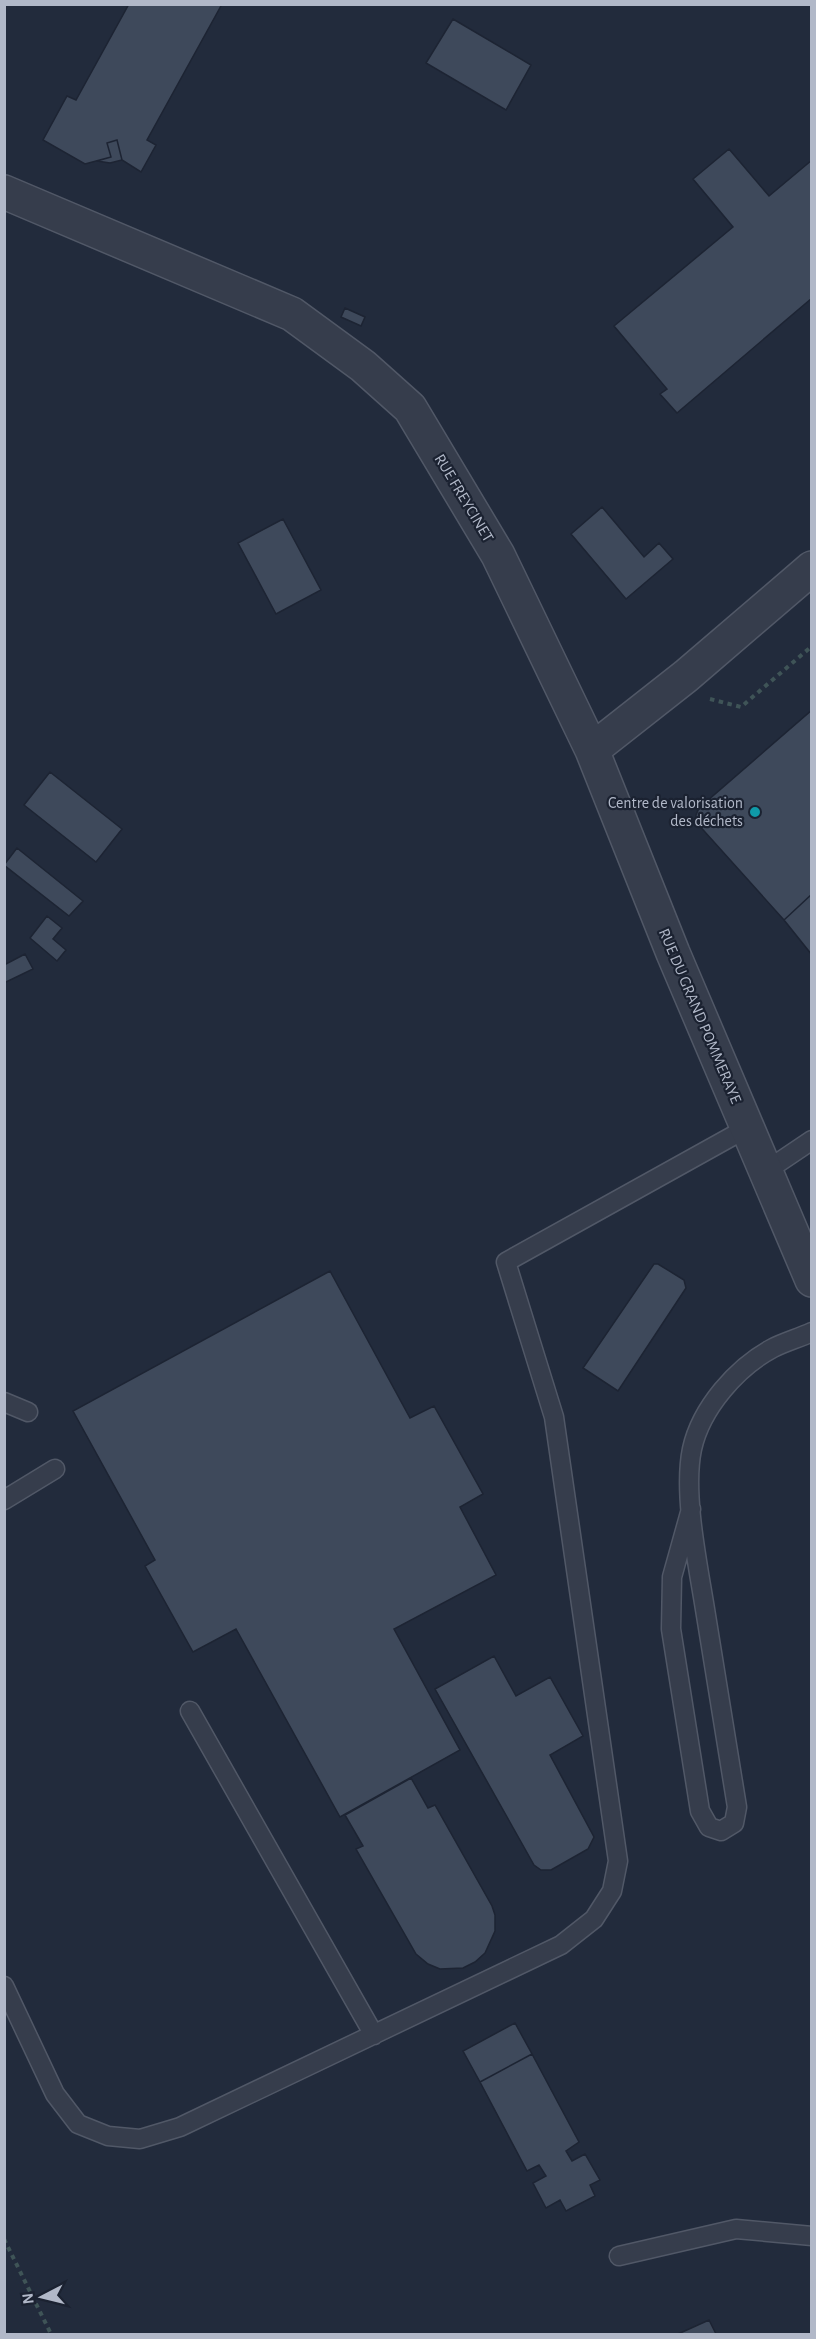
<svg xmlns="http://www.w3.org/2000/svg" width="816" height="2339" font-family="'Alegreya Sans',sans-serif">
  <style>
    .building { fill: #3e495b; stroke: #1d2433; stroke-width: 1.5 }
    .lines { fill: none; stroke-linecap: round; stroke-linejoin: round }
    .lane-casing { stroke: #515867; stroke-width: 21 }
    .street-casing { stroke: #515867; stroke-width: 36 }
    .path { stroke: #3f5457; stroke-width: 4; stroke-dasharray: 4.5 4.5; stroke-linecap: butt }
    .lane { stroke: #363d4c; stroke-width: 18 }
    .street { stroke: #363d4c; stroke-width: 33 }
    .culture-dot { fill: #0f9aa8; stroke: #1b2231; stroke-width: 2 }
    .labels { text-anchor: middle; dominant-baseline: central; stroke-width: 4.5; stroke-linejoin: round; paint-order: stroke }
    .street-label { font-size: 16px; fill: #b1b8c8; stroke: #1b2231 }
    .poi-label { font-size: 16px; fill: #b1b8c8; stroke: #1b2231; text-anchor: end }
  </style>
  <rect width="100%" height="100%" fill="#222b3c"/>
  <path class="building" d="M129,4h93l-75,136 9,5 -15,27 -19,-12 -5,-20 -10,3 4,14 -26,7 -42,-24 24,-44 9,4z
    M453,19l78,46 -25,45 -80,-47z
    M117,140l5,20 -12,3 -13,-2 14,-4 -4,-14z
    M729,149l40,47 43,-36v138l-135,115 -17,-19 7,-5 -53,-63 119,-99 -40,-48z
    M345,308l20,9 -4,9 -20,-9z
    M602,507l42,50 15,-14 14,16 -47,40 -55,-65z
    M283,519l38,71 -45,24 -38,-71z
    M812,710v184l-28,26 -88,-98v-7l3,-7z
    M50,772l72,57 -26,33 -72,-57z
    M17,848l66,53 -14,15 -65,-51z
    M812,894v61l-28,-35z
    M47,916l15,12 -9,11 13,11 -9,11 -27,-23z
    M25,954l8,15 -29,14v-18z
    M654,1264h4l26,16 2,8 -68,103 -35,-23z
    M330,1271l80,147 24,-12 49,88 -23,13 36,68 -102,54 66,121 -120,67 -104,-188 -43,23 -48,-86 10,-6 -82,-149z
    M494,1656l22,40 34,-19 33,59 -33,19 44,82 -6,12 -37,21h-10l-7,-5 -99,-176z
    M411,1778l17,30 7,-3 57,101 3,9v16l-10,22 -10,9 -12,6 -23,1 -12,-5 -12,-10 -60,-105 7,-3 -18,-31z
    M515,2023l17,31 -52,28 -17,-31z
    M532,2054l47,88 -13,9 6,10 13,-7 15,26 -10,5 5,11 -29,15 -6,-11 -14,8 -13,-25 13,-7 -7,-11 -12,6 -47,-89z
    M709,2320l7,14h-38z"/>
  <g class="lines">
    <g class="lane-casing">
      <path id="lane" d="M766,1171l46,-31
        M4,1402l24,10
        M4,1500l51,-31
        M691,1509l-19,68 -1,52 29,182 9,16 12,4 13,-8 3,-16c-11,-68 -22,-136 -33,-204 -7,-43 -21,-111 -12,-154 9,-41 45,-82 81,-101 12,-6 26,-10 39,-16
        M190,1711l184,324
        M4,1986l51,108 23,30 30,12 32,3 40,-12 381,-182 33,-26 18,-28 6,-30 -64,-444 -48,-155 241,-134
        M619,2256l117,-27 76,7"/>
    </g>
    <g class="street-casing">
      <path id="street" d="M4,192l288,122 71,52 47,42 88,147 94,195 81,203 139,327
        M592,750l94,-74 126,-108"/>
    </g>
    <path class="path" d="M710,699l31,8 71,-61
      M4,2239l47,95"/>
    <use href="#lane" class="lane"/>
    <use href="#street" class="street"/>
  </g>
  <circle class="culture-dot" cx="755" cy="812" r="6"/>
  <g class="labels">
    <g class="street-label">
      <text transform="translate(464 498) rotate(59)">RUE FREYCINET</text>
      <text transform="translate(700 1016) rotate(67)">RUE DU GRAND POMMERAYE</text>
    </g>
    <g class="poi-label">
      <text x="743" y="803">Centre de valorisation<tspan x="743" dy="18">des déchets</tspan></text>
    </g>
  </g>
  <rect width="816" height="2339" fill="none" stroke="#b1b8c8" stroke-width="12"/>
  <g transform="translate(42 2297) rotate(263)" stroke="#1b2231" stroke-width="4.5" paint-order="stroke">
  <path d="M0-4.5L10 22L0 15L-10 22Z" fill="#b1b8c8"/>
  <text y="-9" font-size="16" font-weight="bold" text-anchor="middle" fill="#b1b8c8">N</text>
  </g>
</svg>
